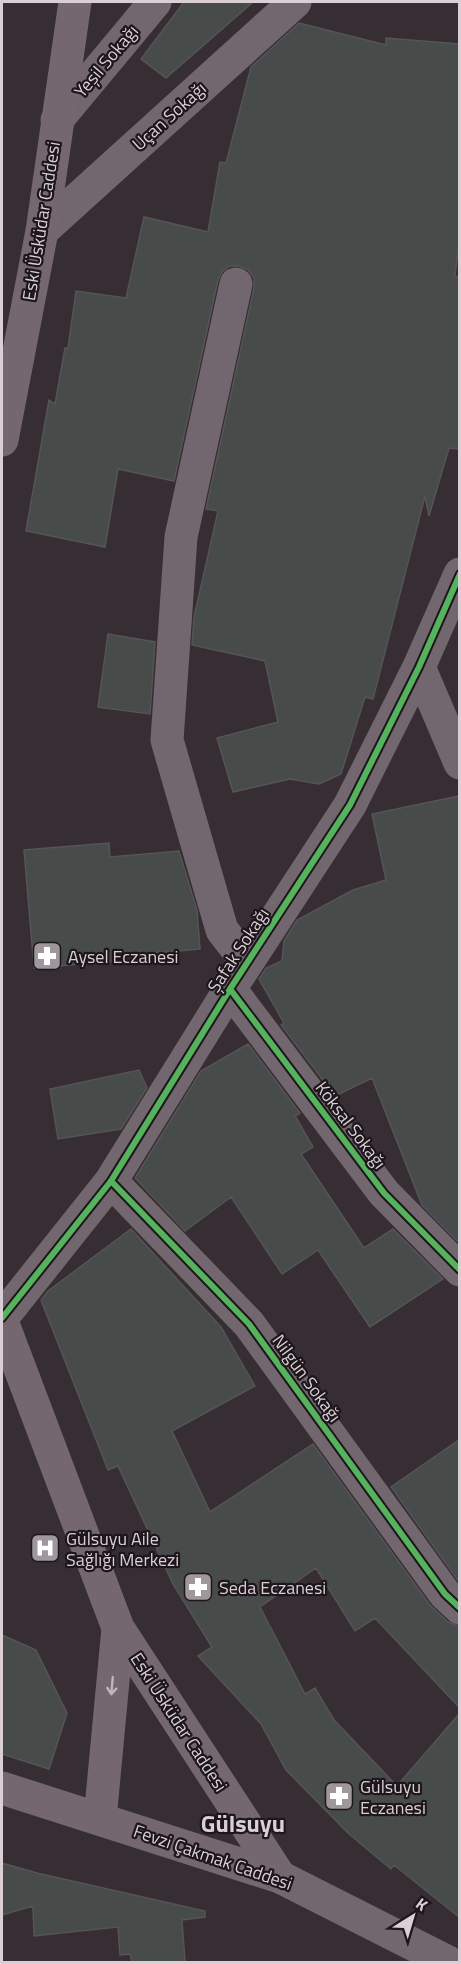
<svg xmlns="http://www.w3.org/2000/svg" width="461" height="1964" font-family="'Titillium Web',sans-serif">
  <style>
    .building { fill: #474b4a; stroke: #565455; stroke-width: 1.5 }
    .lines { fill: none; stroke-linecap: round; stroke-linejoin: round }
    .minor { stroke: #72676e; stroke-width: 33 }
    .major { stroke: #75676f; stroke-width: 33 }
    .cycleway-casing { stroke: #1d161a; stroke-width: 10 }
    .cycleway { stroke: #56b35d; stroke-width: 6 }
    .oneway { stroke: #c0b5bc }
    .labels { text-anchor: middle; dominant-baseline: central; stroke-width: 4.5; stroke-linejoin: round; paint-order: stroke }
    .street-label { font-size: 18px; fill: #d9cfd5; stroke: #1d161a }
    .poi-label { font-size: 18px; fill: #d9cfd5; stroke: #1d161a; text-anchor: start }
    .district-label { font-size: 24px; font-weight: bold; fill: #d9cfd5; stroke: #1d161a }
  </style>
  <rect width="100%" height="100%" fill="#362e33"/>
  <path class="building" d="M184,2h69l-87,76 -25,-19z
    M299,23l87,22v-7l73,6v198l-4,34 4,1v172l-10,-1 -20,68 -4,-20 -52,203 -8,-2 -24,77 -22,10 -29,-5 -57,13 -16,-54 61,-16 -13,-61 -73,-16 2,-28 24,-106 -12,-2 48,-221v-10l-6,-8 -9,-4h-9l-8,6 -4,8 -44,201 -56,-12 -13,78 -79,-16 23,-131 6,4 10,-56h3l8,-57 50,7 18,-81 64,15 12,-70 6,1 25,-96z
    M108,634l47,8 -5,72 -52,-7z
    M459,796v447l-37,-38 -50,-127 -37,18 -54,-71 3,-2 -25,-44 7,-11 16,-7 2,-20 13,-21 56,-30 33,-10 -14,-66z
    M109,843l1,14 69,-6 18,59 3,39 -82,7 1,5 -85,7 -10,-118z
    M248,1044l52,69 -5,3 18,31 -12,7 63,94 29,-19 50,50 -73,48 -52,-77 -36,24 -51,-77 -46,34 -50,-53 66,-107z
    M139,1070l8,18 -26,41 -63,10 -8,-50z
    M131,1229l90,98 34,59 -83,45 38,81 103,-68 117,161 18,17 11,4v81l-84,-89 -20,13 -39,-63 -56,39 45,87 10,-6 19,32 63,66 62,-72v203l-65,-52 -3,4 -42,-35 -63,-64 -25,-46 -63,-68 14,-9 -39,-63 -55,-118 -10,4 -67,-170 7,-9z
    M459,1440v142l-68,-95z
    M2,1635l34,15 31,63 -18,56 -47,-15z
    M2,1863l35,10 168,38v6l-23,3 3,42h-53l-2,-8 -10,1 -2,-28 -84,9 -1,-30 -31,9z"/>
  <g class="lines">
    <path class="minor" d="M57,120l98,-118
      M42,231l253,-229
      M236,284l-55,253 -14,203 55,190 25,32
      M419,667l41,96
      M230,989l154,204 76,77
      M111,1181l138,143 196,270 15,14
      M2,1318l109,-137 119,-192 120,-184 69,-138 41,-93
      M280,1877l168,85"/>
    <path class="major" d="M2,440l40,-209 33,-229
      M2,1321l116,307 162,249
      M2,1788l278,89
      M100,1819l18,-191"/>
    <g class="cycleway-casing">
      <path id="cycleway" d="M230,989l154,204 76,77
        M111,1181l138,143 196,270 15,14
        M2,1318l109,-137 119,-192 120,-184 69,-138 41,-93"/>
    </g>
    <use href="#cycleway" class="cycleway"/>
  </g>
  <defs><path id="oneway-shaft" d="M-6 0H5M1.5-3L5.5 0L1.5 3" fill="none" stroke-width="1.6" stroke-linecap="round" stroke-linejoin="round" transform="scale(1.5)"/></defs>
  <use class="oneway" href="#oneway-shaft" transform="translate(112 1686) rotate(95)"/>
  <defs>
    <g id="pharmacy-square" transform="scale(1.5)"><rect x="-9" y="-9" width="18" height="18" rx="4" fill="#a0979c" stroke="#1d161a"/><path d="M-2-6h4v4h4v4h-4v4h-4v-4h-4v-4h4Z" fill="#fff"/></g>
    <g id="hospital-square" transform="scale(1.5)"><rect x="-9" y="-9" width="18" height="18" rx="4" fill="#a0979c" stroke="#1d161a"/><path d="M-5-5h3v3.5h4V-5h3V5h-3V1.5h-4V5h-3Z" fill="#fff"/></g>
  </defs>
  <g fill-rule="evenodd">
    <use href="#pharmacy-square" x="47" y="956"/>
    <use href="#hospital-square" x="45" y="1548"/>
    <use href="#pharmacy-square" x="198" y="1587"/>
    <use href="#pharmacy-square" x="339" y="1796"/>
  </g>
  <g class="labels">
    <g class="street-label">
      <text transform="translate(106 61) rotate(-50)">Yeşil Sokağı</text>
      <text transform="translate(169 116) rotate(-42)">Uçan Sokağı</text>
      <text transform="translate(41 221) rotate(-81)">Eski Üsküdar Caddesi</text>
      <text transform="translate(238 950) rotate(-57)">Şafak Sokağı</text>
      <text transform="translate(351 1125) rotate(53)">Köksal Sokağı</text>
      <text transform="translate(307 1378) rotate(54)">Nilgün Sokağı</text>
      <text transform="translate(179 1722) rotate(57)">Eski Üsküdar Caddesi</text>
      <text transform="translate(213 1857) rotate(19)">Fevzi Çakmak Caddesi</text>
    </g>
    <g class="poi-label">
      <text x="68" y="956">Aysel Eczanesi</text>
      <text x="66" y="1538">Gülsuyu Aile<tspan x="66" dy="21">Sağlığı Merkezi</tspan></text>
      <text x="219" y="1587">Seda Eczanesi</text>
      <text x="360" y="1786">Gülsuyu<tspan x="360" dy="21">Eczanesi</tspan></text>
    </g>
    <g class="district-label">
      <text x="243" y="1823">Gülsuyu</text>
    </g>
  </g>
  <rect width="461" height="1964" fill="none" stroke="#d9cfd5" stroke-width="6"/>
  <g transform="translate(413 1916) rotate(37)" stroke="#1d161a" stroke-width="4.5" paint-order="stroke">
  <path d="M0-4.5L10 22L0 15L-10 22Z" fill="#d9cfd5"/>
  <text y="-9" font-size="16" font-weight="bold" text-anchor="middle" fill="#d9cfd5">K</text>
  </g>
</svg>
